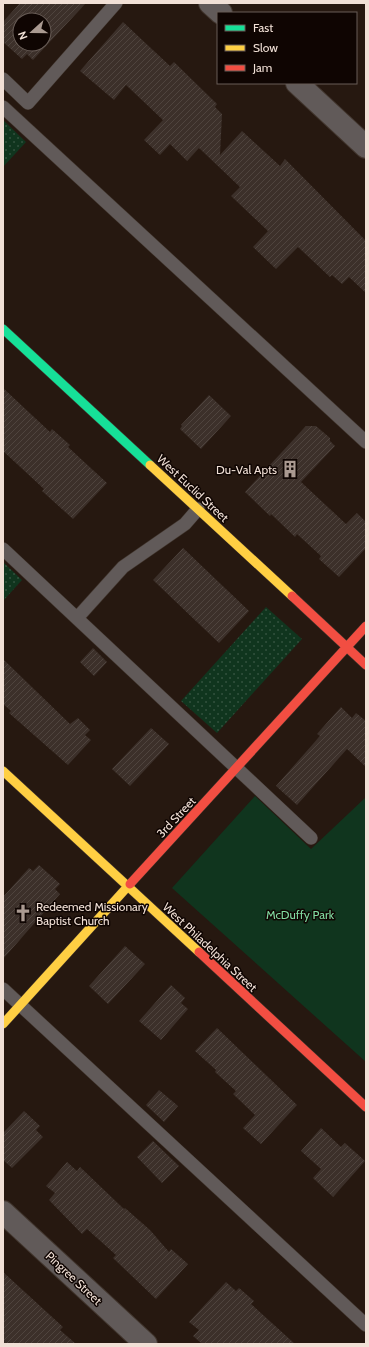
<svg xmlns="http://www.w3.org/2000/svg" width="369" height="1347" font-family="Cabin,sans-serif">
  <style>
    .grass { fill: url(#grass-dots) }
    .park { fill: #10351e }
    .building { fill: url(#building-hatch); fill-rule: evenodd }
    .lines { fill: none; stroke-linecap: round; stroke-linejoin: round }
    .lane-casing { stroke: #41352d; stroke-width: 14 }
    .street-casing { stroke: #41352d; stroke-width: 24 }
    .fast-casing { stroke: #41352d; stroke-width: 10 }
    .slow-casing { stroke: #41352d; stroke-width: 10 }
    .jam-casing { stroke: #41352d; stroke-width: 10 }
    .lane { stroke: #615a59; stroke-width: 13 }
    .street { stroke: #615a59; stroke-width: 22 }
    .fast { stroke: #16e098; stroke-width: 9 }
    .slow { stroke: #ffcf43; stroke-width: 9 }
    .jam { stroke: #f24e42; stroke-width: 9 }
    .labels { text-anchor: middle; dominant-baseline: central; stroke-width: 3; stroke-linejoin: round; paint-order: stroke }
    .poi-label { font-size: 12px; fill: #f1e0d6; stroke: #0f0502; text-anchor: end }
    .street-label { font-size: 12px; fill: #f1e0d6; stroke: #0f0502 }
    .park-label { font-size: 12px; fill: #81daa0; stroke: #0f0502 }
  </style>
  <defs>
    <pattern id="grass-dots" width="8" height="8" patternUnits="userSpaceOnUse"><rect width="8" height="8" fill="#10351e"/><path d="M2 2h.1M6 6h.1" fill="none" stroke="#33523e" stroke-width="1.8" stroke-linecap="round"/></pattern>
    <pattern id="building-hatch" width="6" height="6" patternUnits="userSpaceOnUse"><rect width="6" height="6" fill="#3c302a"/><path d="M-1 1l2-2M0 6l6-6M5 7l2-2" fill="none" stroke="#4f443e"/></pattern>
  </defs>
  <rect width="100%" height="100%" fill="#261810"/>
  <path class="grass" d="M3,120l23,22 -23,25z
    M3,562l19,18 -19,21z
    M266,607l36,32 -85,94 -36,-32z"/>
  <path class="park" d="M255,796l56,53 55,-52v265l-194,-174z"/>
  <path class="building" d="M20,3h66l-53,57 -6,-6 -5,5 -19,-17v-20zM20,20h24v24h-24z
    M123,22l47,44 4,-4 43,42 -2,3 7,7 -2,41 22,-24 38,35 5,-7 81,82v52l-17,-16 -7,7 -10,-9 -2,2 -32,-30 -22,22 -23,-22 15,-16 -37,-35 9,-9 -41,-39 -12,13 -17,-17 -10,11 -16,-15 19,-20 -37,-35 -12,15 -34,-29z
    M3,388l47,44 2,-3 18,16 -2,2 39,36 -34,36 -31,-28 2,-2 -41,-38z
    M209,395l22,21 -30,33 -21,-20 2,-3 -1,-1z
    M306,426h10l14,12v3l5,5 -34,36 45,42 11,-11 9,9v26l-27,29 -20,-18 2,-3 -24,-22 -2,3 -24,-23 -1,2 -25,-24z
    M183,548l66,63 -30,32 -66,-63z
    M93,648l14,14 -13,14 -14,-14z
    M3,659l67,65 8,-6 12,12 -5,5 6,5 -23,25 -59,-52 2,-2 -8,-7z
    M341,707l11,11 4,-5 10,8v46l-19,-18 -50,56 -21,-19 44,-50 -3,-2z
    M151,728l18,16 -39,42 -18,-17z
    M39,865l21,19 -5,5 5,5 -57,65v-62l26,-29 4,3z
    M125,946l20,18 -37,40 -19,-18z
    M171,985l14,13 -4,5 7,6 -27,31 -22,-19z
    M217,1028l80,77 -36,39 -18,-16 12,-13 -22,-21 3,-3 -21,-19 1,-2 -21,-19z
    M159,1090l19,16 -14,16 -18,-17z
    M24,1111l16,15 -4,4 7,7 -31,31 -9,-8v-27z
    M321,1128l20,19 4,-4 20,18 -32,36 -20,-19 8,-9 -20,-18z
    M153,1141l26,25 -17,17 -25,-26z
    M67,1162l10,9 3,-4 44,42 1,-1 25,22 19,22 2,-3 17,15 -32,35 -43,-41 3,-3 -29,-26 -5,5 -33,-34 6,-7 -9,-7z
    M3,1272l60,55 -3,3 16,14h-73z
    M226,1282l10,9 3,-3 15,13 -3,3 44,40h-93l-9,-8 6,-6 -10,-8z"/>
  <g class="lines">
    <g class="lane-casing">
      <path id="lane" d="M3,79l25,24 88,-100
        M3,107l363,335
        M3,549l308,289
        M77,618l46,-51 62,-43 13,-15
        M3,989l363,336"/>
    </g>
    <g class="street-casing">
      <path id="street" d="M210,3l11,10
        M297,83l69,64
        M3,1212l143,132"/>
    </g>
    <g class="fast-casing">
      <path id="fast" d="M3,329l147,136"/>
    </g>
    <g class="slow-casing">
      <path id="slow" d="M150,465l142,131
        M3,771l196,181
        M3,1024l127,-140"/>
    </g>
    <g class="jam-casing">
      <path id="jam" d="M292,596l74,69
        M130,884l236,-258
        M199,952l167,155"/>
    </g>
    <use href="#lane" class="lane"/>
    <use href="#street" class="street"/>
    <use href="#fast" class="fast"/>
    <use href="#slow" class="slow"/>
    <use href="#jam" class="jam"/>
  </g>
  <defs>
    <g id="building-bare" transform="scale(1.38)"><path d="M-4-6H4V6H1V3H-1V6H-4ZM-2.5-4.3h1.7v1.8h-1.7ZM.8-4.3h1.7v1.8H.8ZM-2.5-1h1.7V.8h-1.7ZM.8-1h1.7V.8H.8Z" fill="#aa9a91" stroke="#0f0502" stroke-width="2.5" paint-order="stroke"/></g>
    <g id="church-bare" transform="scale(1.38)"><path d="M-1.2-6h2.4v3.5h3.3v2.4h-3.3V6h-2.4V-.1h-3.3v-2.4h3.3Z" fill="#aa9a91" stroke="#0f0502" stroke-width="2.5" paint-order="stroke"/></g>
  </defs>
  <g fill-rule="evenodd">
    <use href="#building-bare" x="290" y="469"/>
    <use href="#church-bare" x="23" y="913"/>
  </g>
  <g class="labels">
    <g class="poi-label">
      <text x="277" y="469">Du-Val Apts</text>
      <text x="36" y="906" text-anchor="start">Redeemed Missionary<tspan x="36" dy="14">Baptist Church</tspan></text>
    </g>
    <g class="street-label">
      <text transform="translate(193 488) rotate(43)">West Euclid Street</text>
      <text transform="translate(176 817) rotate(-47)">3rd Street</text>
      <text transform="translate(210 947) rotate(43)">West Philadelphia Street</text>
      <text transform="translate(74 1278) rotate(43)">Pingree Street</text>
    </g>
    <g class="park-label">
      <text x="300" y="914">McDuffy Park</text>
    </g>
  </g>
  <rect width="369" height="1347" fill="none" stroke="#f1e0d6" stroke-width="8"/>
  <rect x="217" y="12" width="140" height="72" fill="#0f0502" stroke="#695d57"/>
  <rect x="225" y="25" width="20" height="6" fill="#16e098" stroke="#695d57"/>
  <text x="253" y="32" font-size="12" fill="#f1e0d6">Fast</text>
  <rect x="225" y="45" width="20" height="6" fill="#ffcf43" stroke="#695d57"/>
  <text x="253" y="52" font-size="12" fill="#f1e0d6">Slow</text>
  <rect x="225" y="65" width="20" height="6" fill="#f24e42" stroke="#695d57"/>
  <text x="253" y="72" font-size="12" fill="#f1e0d6">Jam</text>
  <g transform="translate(32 32) rotate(249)"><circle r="19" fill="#0f0502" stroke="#695d57"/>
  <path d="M0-3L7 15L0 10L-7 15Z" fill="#aa9a91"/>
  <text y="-6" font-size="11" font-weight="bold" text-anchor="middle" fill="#f1e0d6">N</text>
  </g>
</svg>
